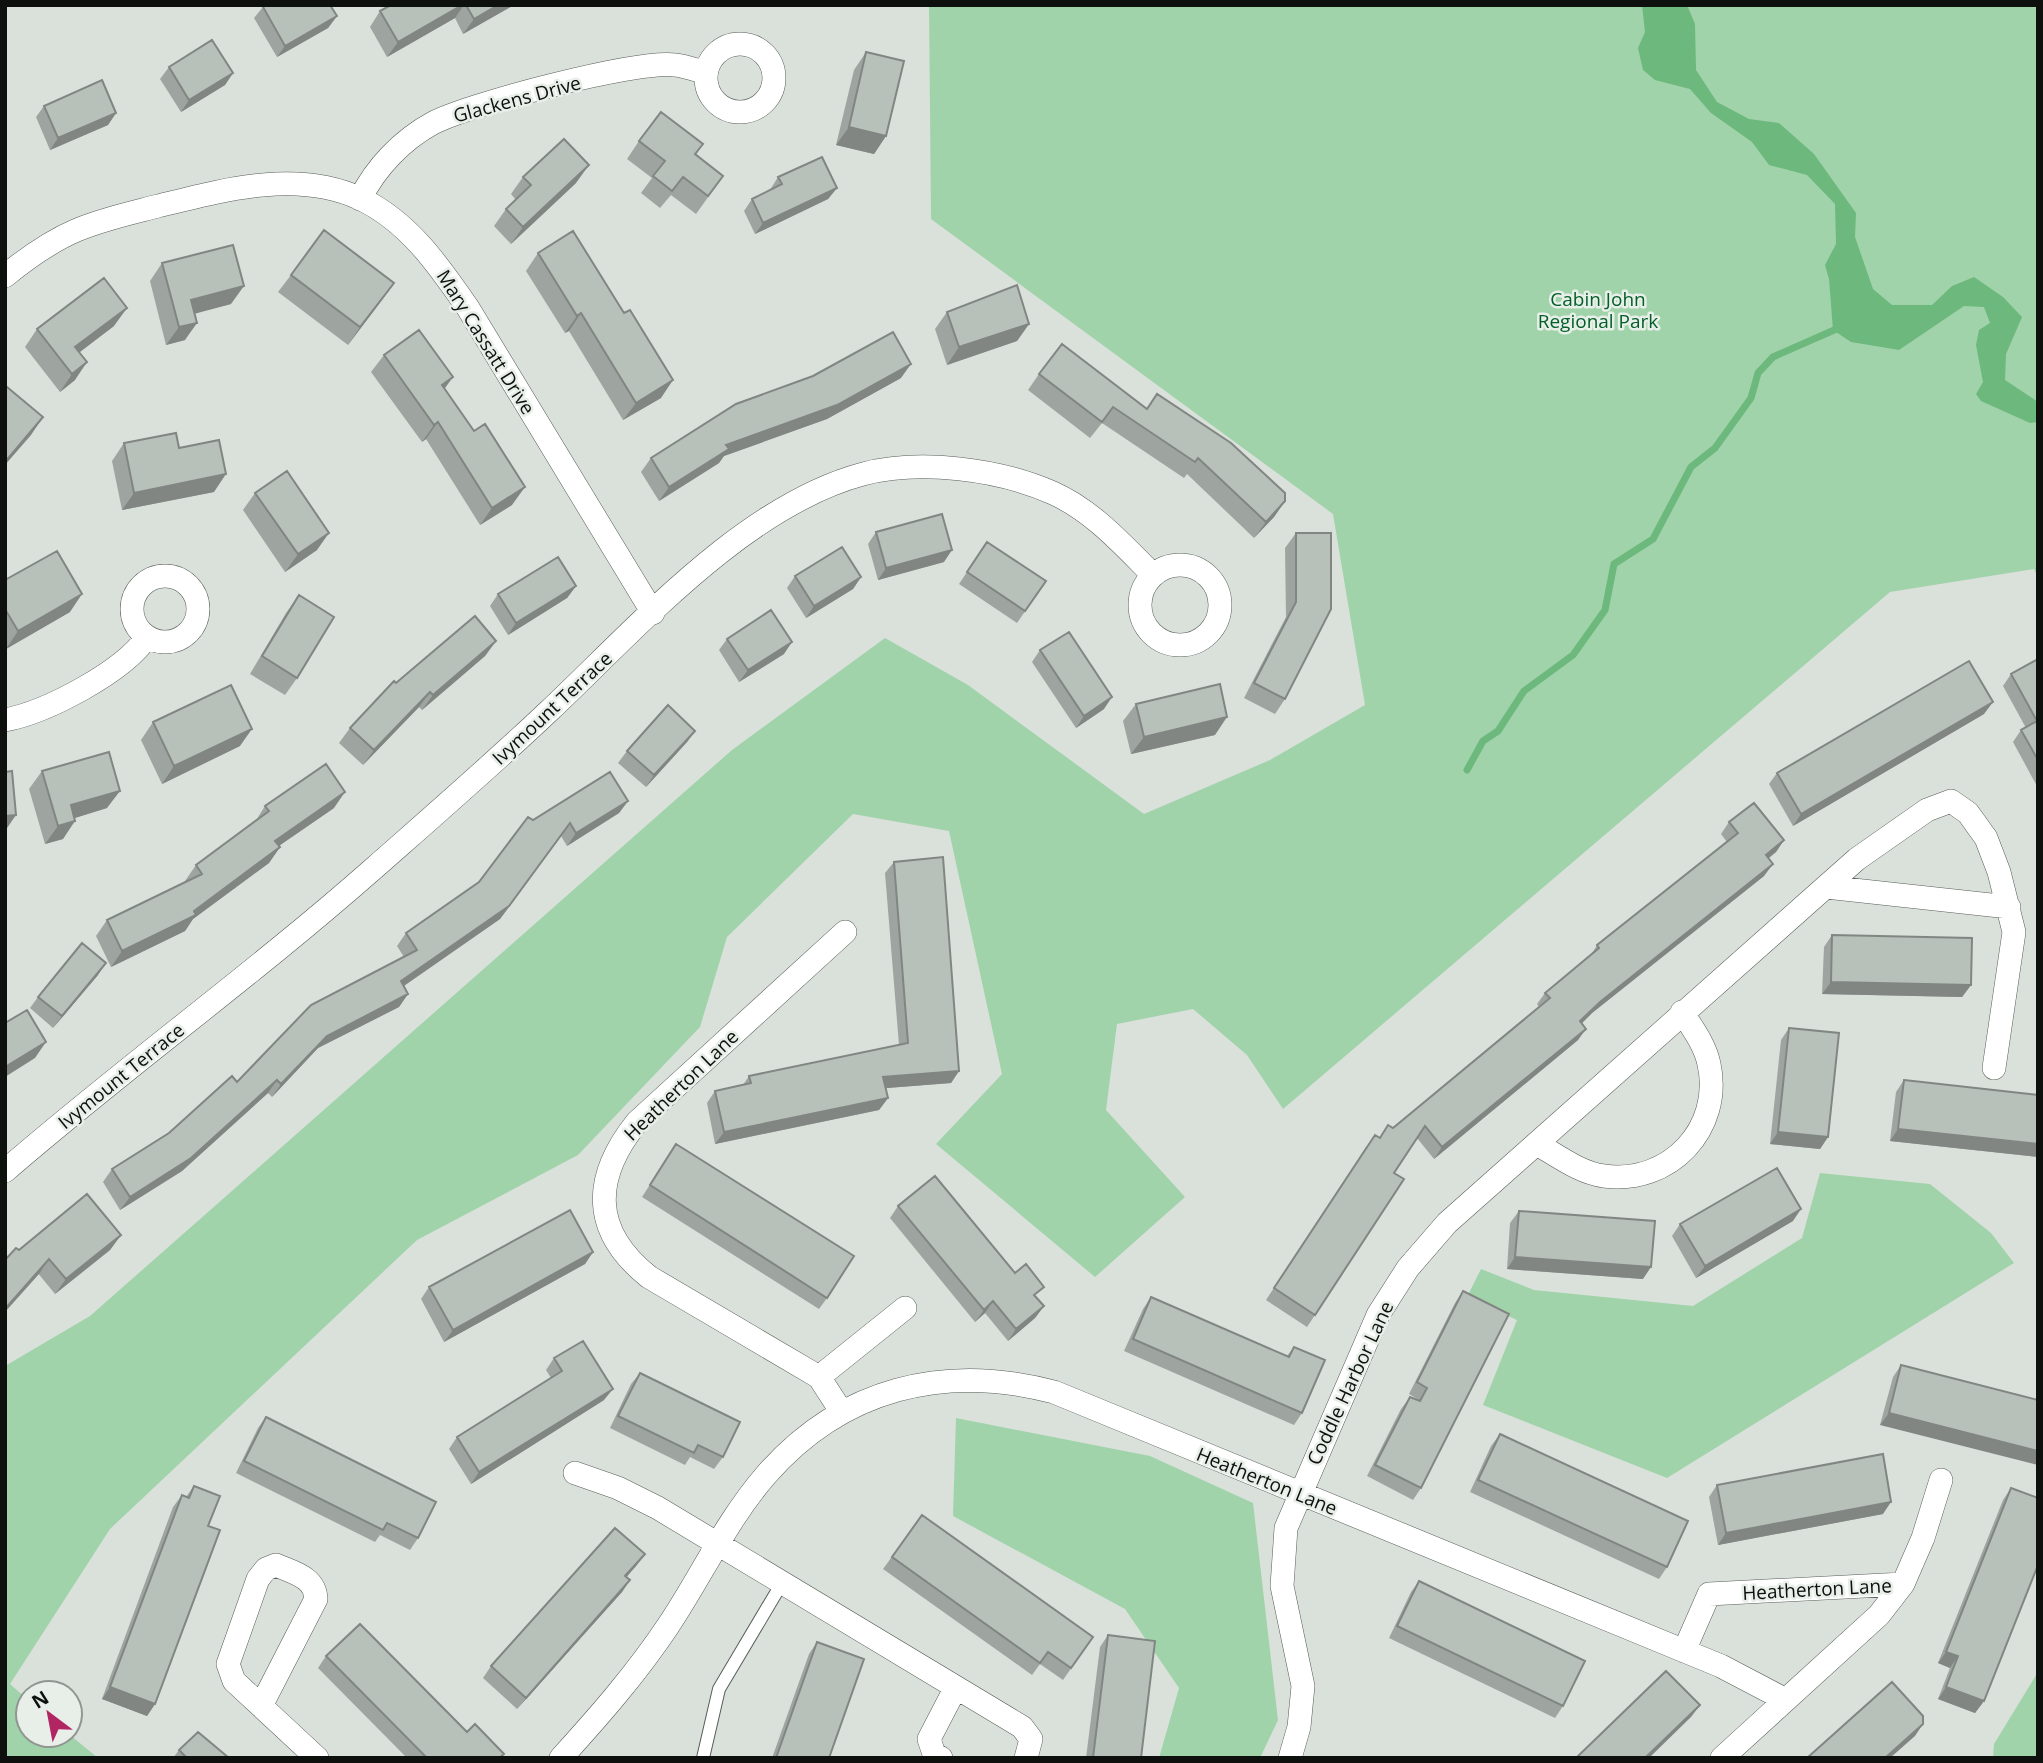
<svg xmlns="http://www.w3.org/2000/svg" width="2043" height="1763" font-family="'Open Sans',sans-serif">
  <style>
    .green { fill: #a1d3aa }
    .water { fill: #6cb87d }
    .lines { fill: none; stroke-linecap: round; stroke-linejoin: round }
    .stream { stroke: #6cb87d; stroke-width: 7 }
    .lane-casing { stroke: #575d58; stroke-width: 14 }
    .street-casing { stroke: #575d58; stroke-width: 24 }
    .lane { stroke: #fff; stroke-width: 12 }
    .street { stroke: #fff; stroke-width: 23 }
    .wall { fill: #9ea5a0 }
    .shaded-wall { fill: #818682 }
    .building { fill: #b8c0ba; stroke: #818682; stroke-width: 2 }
    .labels { text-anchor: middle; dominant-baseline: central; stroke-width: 5; stroke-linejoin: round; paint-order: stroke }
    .street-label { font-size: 19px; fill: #0e100e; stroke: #e7efe8 }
    .park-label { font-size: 19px; fill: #035f28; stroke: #e7efe8 }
  </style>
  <rect width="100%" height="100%" fill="#dae1db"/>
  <path class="green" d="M929,5h1109v572l-4,-8 -144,23 -607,517 -36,-54 -54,-46 -76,15 -11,86 79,87 -90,80 -159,-133 66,-70 -53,-243 -96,-17 -126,123 -27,90 -122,128 -161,85 -307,289 -100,155 18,16v35h42l28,23h-93v-392l85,-50 642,-566 153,-112 83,47 176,129 126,-54 95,-55 -32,-191 -402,-295z
    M1820,1173l110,11 61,49 23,30 -347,215 -184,-73 34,-85 -50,-23 14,-28 53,21 159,16 109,-68z
    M956,1418l194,38 103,47 25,217 -18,38h-101l20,-70 -54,-79 -172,-93z
    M2038,1672v86h-45l1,-14z"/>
  <path class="water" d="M1642,5h45l8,19 1,46 21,32 32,17 30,4 35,31 42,59 -1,24 18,52 19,16h40l20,-19 22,-9 29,20 19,20 -16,37 -1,26 33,22v20l-8,1 -49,-22 -5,-7 7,-12 -7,-37 3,-15 11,-7 -6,-16 -20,-1 -65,44 -48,-8 -18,-12 -4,-51 -4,-14 11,-21 -1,-40 -28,-29 -38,-10 -17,-23 -41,-29 -21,-24 -35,-9 -12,-10 -5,-22 7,-16z"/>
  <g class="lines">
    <path class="stream" d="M1467,770l16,-29 15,-10 26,-40 49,-36 32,-45 9,-46 39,-25 38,-72 24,-19 36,-50 7,-25 15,-16 68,-30"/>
    <g class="lane-casing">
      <path id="lane" d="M703,1758l16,-69 63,-106"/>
    </g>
    <g class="street-casing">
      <path id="street" d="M706 78a34 34 0 1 1 68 0a34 34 0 1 1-68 0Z
        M360,199c16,-32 42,-59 73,-76 36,-19 204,-63 242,-58 11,1 21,5 31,8
        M5,276c22,-18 46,-35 72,-46 26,-11 54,-17 81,-24 65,-16 139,-37 203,-7 48,23 78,67 107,109l185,305
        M1140 605a40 40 0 1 1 80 0a40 40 0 1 1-80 0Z
        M132 609a33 33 0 1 1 66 0a33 33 0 1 1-66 0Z
        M5,720c42,-8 118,-48 142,-83
        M1826,887l183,20
        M1537,1144c21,12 43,29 67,32 65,9 119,-47 105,-112 -4,-19 -16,-35 -27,-52
        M5,1171c120,-104 249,-197 368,-302 59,-52 119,-104 177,-159 88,-83 194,-204 313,-236 57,-15 136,-5 190,19 40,18 70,52 100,82
        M819,1377l86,-69
        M841,1411l-22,-34 -170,-100c-59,-47 -56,-100 -12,-155l208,-190
        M575,1473l43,15 40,20 364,219 9,12 -5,19
        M1684,1651l25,-57 194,-10
        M261,1706l55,-107c-1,-22 -22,-26 -40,-34l-10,4 -8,10 -30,85 6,17 83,77
        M561,1758c38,-42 75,-84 107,-132 33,-49 58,-105 98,-151 76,-87 178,-112 288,-83l667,274 63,33
        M941,1758l-7,-4 -5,-15 26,-50
        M1290,1758l9,-31 4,-41 -21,-100 4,-58 92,-213 30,-47 39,-45 410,-364 70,-49 24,-9 17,12 18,25 13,34 15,60 -20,136
        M1722,1758l157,-143 24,-31 20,-46 18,-58"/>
    </g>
    <use href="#lane" class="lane"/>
    <use href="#street" class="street"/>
  </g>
  <path class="wall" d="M391,5h123l-51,29 -8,-16 -68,39 -17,-30 10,-16z
    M263,7l74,9 -9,12 -51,29 -23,-39z
    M866,52l20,84 -12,18 -38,-9 18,-75z
    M169,67l64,6 -8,12 -44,27 -21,-33z
    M44,106l72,7 -8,12 -58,25 -14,-33z
    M639,141l64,3 -7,11 15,38 -15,21 -25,-19 -11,13 -19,-15 11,-15 -25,-19z
    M523,177l53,6 -65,61 -17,-18 12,-17 10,-9 -5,-6z
    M778,177l59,11 -9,11 -73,35 -11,-23 8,-12 18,-9z
    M538,253l123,145 -38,22 -54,-89 -4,2 -39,-62z
    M162,263l69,41 -36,9 -10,27 -19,5 -16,-64z
    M291,275l103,8 -46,62 -70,-53z
    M947,312l82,12 -12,17 -70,24 -12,-36z
    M114,326l-35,26 -4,28 -15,12 -35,-45 12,-18z
    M384,355l61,34 67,116 -32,20 -54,-86 -4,3 -51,-70z
    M1039,374l108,35 138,92 -11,16 -20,21 -67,-64 -3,4 -82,-55 -12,15 -62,-48z
    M901,378l-74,41 -103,37 -5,7 -60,38 -18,-29 10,-14z
    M124,443l55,5 35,44 -92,18 -10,-49z
    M255,493l62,57 -32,22 -42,-62z
    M876,532l68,30 -66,18 -10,-36z
    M1296,533h35l-46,166 -10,15 -31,-16 42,-81 -1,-69z
    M987,542l59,39 -29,42 -58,-39z
    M795,576l66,1 -8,12 -47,29 -19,-30z
    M5,580l65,32 -64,37z
    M576,586l-9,12 -59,37 -18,-29 8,-12z
    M299,595l-2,83 -12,17 -35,-21 36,-61z
    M727,639l57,15 -45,28 -20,-32z
    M496,641l-11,15 -63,54 -3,-3 -56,58 -24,-22 11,-15 46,-45z
    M1040,650l64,59 -28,19 -44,-66z
    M2038,659v129l-25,-46 8,-12 5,-2 -23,-42 8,-12z
    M1136,704l79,31 -84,19 -8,-33z
    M1984,714l-191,112 -24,-42 8,-11z
    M153,722l87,24 -78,38 -21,-44z
    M695,731l-8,11 -41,45 -28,-24 9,-12z
    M42,771l65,37 -33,10 -11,21 -18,5 -16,-55z
    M628,801l-9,12 -52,33 -6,-10 -61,83 -96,67 4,8 -9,13 -81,41 -46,49 -4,-4 -86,78 -62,39 -17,-28 9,-13 57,-36 235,-176 -7,-11 9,-13 73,-51 54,-62z
    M265,806l69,2 -55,38 1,1 -11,16 -76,56 -8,12 -74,36 -15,-31 11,-16 79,-38 -1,-1 11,-16 59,-43z
    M1729,822l55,18 -8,12 -8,7 -4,17 -172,137 -10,10 -4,17 -144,119 -17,-21 -23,35 -79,142 -8,12 -41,-27 100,-153 27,-19 146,-121 -2,-3 8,-11 46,-38 6,-10 130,-103 -6,-8z
    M894,862l65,209 -8,12 -65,5 2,10 -9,12 -164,34 -8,-41 8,-12 28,-6 6,-9 150,-31 -14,-172z
    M1832,935l139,50 -9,12 -140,-3 2,-47z
    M98,975l-45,53 -23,-20 8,-11z
    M1789,1028l39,109 -8,12 -50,-5 11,-104z
    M1904,1080l134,15v62l-148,-16 6,-49z
    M676,1144l151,154 -8,11 -177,-112z
    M898,1206l117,67 29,33 -9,12 -27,23 -23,-28 -10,9 -85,-104z
    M1519,1211l124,68 -136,-10 3,-46z
    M1793,1221l-97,57 -24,-42 8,-12z
    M121,1235l-11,15 -55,44 -36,-44z
    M593,1252l-8,12 -141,78 -23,-43 8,-12z
    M1463,1291l-42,197 -8,12 -46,-24 34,-67 9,-12 9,3 -10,-6 46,-91z
    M1151,1297l136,59 7,-9 8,66 -8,12 -170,-74 19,-42z
    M554,1358l50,42 -133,84 -22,-35 8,-12 94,-59 -5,-8z
    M1901,1365l137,35 -158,25 13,-48z
    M640,1373l83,84 -9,12 -24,-12 -5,8 -75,-37 21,-44z
    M266,1417l152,121 -8,12 -30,-15 -5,7 -139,-69 22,-45z
    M1500,1434l167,133 -8,12 -189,-87 21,-46z
    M1717,1485l166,29 -165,31 -9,-48z
    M194,1486l-39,218 -8,12 -45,-17 71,-192 9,-12 4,2z
    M2011,1488l-27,213 -9,12 -37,-14 12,-31 -12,-5 65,-163z
    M922,1515l171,122 -30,43 -23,-16 -8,11 -149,-106z
    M645,1554l-9,12 -10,11 4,3 -8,12 -105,117 -34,-31 8,-12z
    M1419,1581l144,125 -8,12 -166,-80 22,-46z
    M1108,1635l33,123h-55l14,-111z
    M817,1642l12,116h-57l37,-104z
    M326,1656l141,76 37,22 -3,4h-94l-89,-90z
    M179,1750l50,8h-56z"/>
  <path class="shaded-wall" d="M462,5h2l-9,13 -68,39 11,-15z
    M498,5h16l-51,29 11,-15z
    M337,16l-9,12 -51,29 8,-11z
    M233,73l-8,12 -44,27 8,-12z
    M116,113l-8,12 -58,25 8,-12z
    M849,127l37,9 -12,18 -38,-9z
    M589,165l-13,18 -65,61 12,-17z
    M837,188l-9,11 -73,35 8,-11z
    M394,283l-12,17 -34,45 12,-18z
    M244,286l-13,18 -52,14 12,-18z
    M127,308l-13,18 -51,39 12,-18z
    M581,313l-12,18 -4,2 12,-17z
    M197,323l-12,17 -19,5 13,-18z
    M1029,324l-12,17 -70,24 12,-18z
    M87,362l-12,18 -15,12 12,-18z
    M911,364l-10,14 -74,41 -103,37 -5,7 -60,38 10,-14 57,-42z
    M453,377l-13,18 2,-10z
    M673,380l-12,18 -38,22 13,-17z
    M43,417l-12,18 -26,30v-3z
    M438,422l-12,17 -4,3 12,-17z
    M226,474l-12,18 -92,18 12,-17z
    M525,487l-13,18 -32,20 12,-17z
    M1285,501l-11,16 -20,21 12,-16z
    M329,533l-12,17 -32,22 13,-18z
    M952,550l-8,12 -66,18 8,-12z
    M861,577l-8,12 -47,29 8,-12z
    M576,586l-9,12 -59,37 8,-12z
    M82,594l-12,18 -64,37 12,-18z
    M496,641l-11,15 -63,54 11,-15z
    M792,642l-8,12 -45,28 9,-12z
    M430,692l-11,15 -56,58 11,-15z
    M1112,697l-8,12 -28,19 8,-12z
    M1993,702l-9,12 -191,112 8,-12z
    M1227,717l-12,18 -84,19 13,-17z
    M252,729l-12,17 -78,38 12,-18z
    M695,731l-8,11 -41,45 8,-12z
    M120,791l-13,17 -48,15 12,-18z
    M345,792l-11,16 -70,48 11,-15z
    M628,801l-9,12 -52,33 9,-13z
    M16,815l-11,16v-15z
    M75,821l-12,18 -18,5 13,-18z
    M561,836l-61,83 -108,75 9,-13z
    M1784,840l-8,12 -19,15 9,-12z
    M280,847l-11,16 -76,56 -8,12 -74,36 11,-16 72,-40z
    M1773,864l-9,12 -172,137 -20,20 8,-12 20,-19z
    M106,963l-8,12 -45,53 9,-12z
    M1831,982l140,3 -9,12 -140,-3z
    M408,994l-9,13 -81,41 -46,49 9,-13 46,-48z
    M1586,1029l-8,11 -144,119 8,-12z
    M46,1042l-11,16 -30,19v-10z
    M959,1071l-8,12 -76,6 8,-12z
    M277,1080l-9,13 -86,78 -62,39 10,-13z
    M888,1098l-9,12 -164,34 9,-12z
    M1898,1129l140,15v13l-148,-16z
    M1778,1132l50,5 -8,12 -50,-5z
    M1801,1209l-8,12 -97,57 9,-12z
    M121,1235l-11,15 -55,44 11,-15z
    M593,1252l-8,12 -141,78 9,-12z
    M1515,1257l136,10 -8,12 -136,-10z
    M49,1259l-10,15 -34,38v-3z
    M993,1301l-8,12 -10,9 9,-12z
    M1044,1306l-9,12 -27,23 8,-12z
    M613,1389l-9,11 -133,84 8,-12z
    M1889,1413l149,38v14l-158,-40z
    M1891,1502l-8,12 -165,31 8,-12z
    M645,1554l-9,12 -19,22 8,-12z
    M630,1580l-8,12 -105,117 9,-11z
    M1946,1652l12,4 -8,12 -12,-5z
    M110,1687l45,17 -8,12 -45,-17z
    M1946,1687l38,14 -9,12 -37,-14z
    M1700,1705l-9,12 -42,41h-4z
    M1923,1724l-8,12 -25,22h-5z"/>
  <path class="building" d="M265,5h65l7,11 -52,30 -22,-39z
    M391,5h71l-64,37 -18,-31z
    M466,5h32l-24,14z
    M212,40l21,33 -44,27 -20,-33z
    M866,52l38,9 -18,75 -37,-9z
    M102,80l14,33 -58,25 -14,-32z
    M661,112l42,32 -8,10 28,22 -15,20 -25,-19 -11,14 -19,-15 12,-15 -26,-20z
    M564,139l25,26 -66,62 -17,-18 25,-24 -8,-8z
    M822,157l15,31 -74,35 -11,-24 30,-15 -4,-7z
    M324,230l70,53 -34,44 -69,-52z
    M573,231l51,82 6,-3 43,70 -37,23 -55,-90 -4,3 -39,-63z
    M233,245l11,41 -53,14 6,23 -18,4 -17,-64z
    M104,278l23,30 -52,39 12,15 -15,12 -35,-45z
    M1017,285l12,39 -70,23 -12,-35z
    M419,330l34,47 -11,8 32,46 11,-7 40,63 -33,21 -54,-86 -4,3 -50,-70z
    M893,332l18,32 -74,41 -111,40 3,4 -60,38 -18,-29 85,-54 77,-28z
    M1062,344l85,65 10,-15 74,49 54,50v8l-19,21 -68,-64 -3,4 -82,-55 -11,15 -63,-48z
    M7,387l36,30 -38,45v-73z
    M176,433l3,15 40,-8 7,34 -92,19 -10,-50z
    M287,471l42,62 -31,21 -43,-61z
    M942,514l10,36 -66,18 -10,-36z
    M1296,533h35v76l-46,90 -31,-16 42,-81z
    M987,542l59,39 -21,30 -58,-39z
    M842,547l19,30 -47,29 -19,-30z
    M57,551l25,43 -64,37 -13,-22v-29z
    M558,557l18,29 -60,37 -18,-29z
    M299,595l35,22 -37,61 -35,-22z
    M771,610l21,32 -44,28 -21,-31z
    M475,616l21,25 -63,54 -3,-3 -56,58 -24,-22 44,-47 2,2z
    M1069,632l43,65 -28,19 -44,-66z
    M2038,659v101l-17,-30 16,-9 -26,-47z
    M1969,661l24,41 -192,112 -24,-41z
    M1220,684l7,33 -83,20 -8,-33z
    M231,685l21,44 -78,37 -21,-44z
    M668,705l27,26 -41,44 -27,-24z
    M109,752l11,39 -49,14 4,16 -17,5 -16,-55z
    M326,764l19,28 -70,49 5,6 -86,64 2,4 -74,36 -15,-31 95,-46 -6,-9 73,-54 -4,-5z
    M12,771l4,44 -11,1v-44z
    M610,772l18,29 -52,32 -6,-10 -61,83 -108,75 7,13 -81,42 -46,48 -4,-4 -86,78 -61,39 -18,-28 57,-36 63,-57 5,6 74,-77 106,-55 -11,-17 73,-51 49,-65 5,3z
    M1754,803l30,37 -18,15 7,9 -173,138 -20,19 6,8 -144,118 -17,-21 -31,47 10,6 -89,136 -41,-27 101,-153 5,3 8,-13 5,3 157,-130 -5,-5 54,-45 -2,-3 141,-112 -9,-11z
    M943,857l16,214 -76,6 5,21 -164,34 -9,-41 36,-8 -2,-7 159,-33 -14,-181z
    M1832,935l140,3 -1,47 -140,-3z
    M82,943l24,20 -44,53 -24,-19z
    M27,1010l19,32 -41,25v-44z
    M1789,1028l50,5 -11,104 -50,-5z
    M1904,1080l134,15v49l-140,-15z
    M676,1144l178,112 -27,42 -177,-113z
    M1777,1168l24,41 -96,57 -25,-42z
    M935,1176l80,97 11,-9 18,23 -10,8 10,11 -28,23 -23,-28 -9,9 -86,-104z
    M87,1194l34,41 -55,44 -17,-20 -44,50v-49l11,-12 3,2z
    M570,1210l23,42 -140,78 -24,-43z
    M1519,1211l136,10 -4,46 -136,-10z
    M1463,1291l46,23 -88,174 -46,-23 35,-68 10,4 7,-13 -10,-6z
    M1151,1297l138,60 5,-10 31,13 -23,53 -169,-74z
    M583,1341l30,48 -134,83 -22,-35 105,-66 -8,-13z
    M1901,1365l137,35v51l-149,-38z
    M640,1373l100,49 -17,35 -25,-12 -4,8 -76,-37z
    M266,1417l170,85 -18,36 -31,-15 -4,7 -139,-69z
    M1500,1434l188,87 -21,46 -189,-87z
    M1883,1454l8,48 -165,31 -9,-48z
    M194,1486l26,10 -12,30 12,4 -65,174 -45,-17 72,-192 7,3z
    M2011,1488l27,10v67l-54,136 -38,-14 12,-31 -12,-4z
    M922,1515l171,122 -22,31 -23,-16 -8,11 -148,-106z
    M615,1528l30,26 -20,22 5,4 -104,118 -35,-32z
    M1419,1581l166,80 -22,45 -166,-80z
    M360,1624l107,108 8,-8 29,30 -5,4h-72l-101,-102z
    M1108,1635l47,6 -14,117h-48z
    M817,1642l47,17 -35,99h-53z
    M1666,1671l34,34 -55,53h-69z
    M1892,1682l31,34v8l-38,34h-78z
    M198,1732l31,26h-42l-8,-8z"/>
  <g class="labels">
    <g class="street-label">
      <text transform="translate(517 99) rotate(-15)">Glackens Drive</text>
      <text transform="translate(486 342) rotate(58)">Mary Cassatt Drive</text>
      <text transform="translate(552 708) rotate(-43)">Ivymount Terrace</text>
      <text transform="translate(121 1076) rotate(-39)">Ivymount Terrace</text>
      <text transform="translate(681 1085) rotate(-44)">Heatherton Lane</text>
      <text transform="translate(1350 1383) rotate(-65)">Coddle Harbor Lane</text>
      <text transform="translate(1267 1481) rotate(22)">Heatherton Lane</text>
      <text transform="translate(1817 1589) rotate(-3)">Heatherton Lane</text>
    </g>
    <g class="park-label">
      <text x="1598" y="299">Cabin John<tspan x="1598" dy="22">Regional Park</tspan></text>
    </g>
  </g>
  <rect width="2043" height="1763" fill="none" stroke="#0e100e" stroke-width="14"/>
  <g transform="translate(49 1714) rotate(328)"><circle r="33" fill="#e7efe8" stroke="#909691" stroke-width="2"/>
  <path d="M0-5L12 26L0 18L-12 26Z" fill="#b02562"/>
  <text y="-10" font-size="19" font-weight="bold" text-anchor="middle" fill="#0e100e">N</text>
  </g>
</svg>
